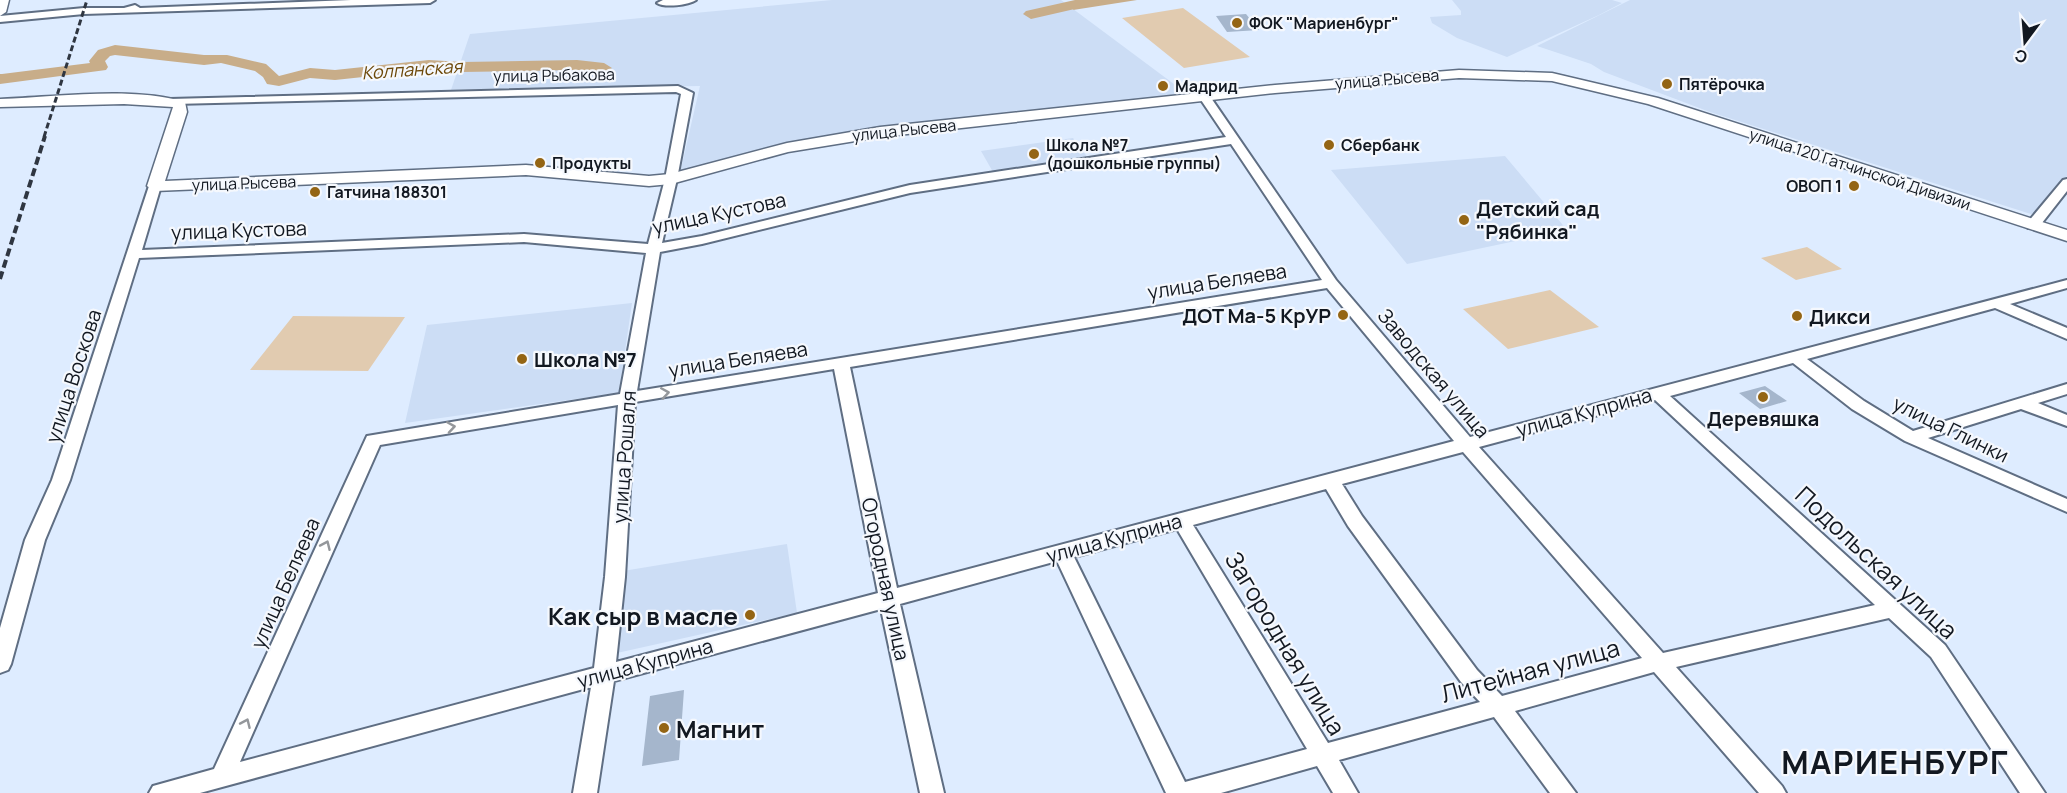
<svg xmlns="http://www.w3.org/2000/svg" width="2067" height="793" font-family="Manrope,sans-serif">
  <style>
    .built { fill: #ccddf5 }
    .green { fill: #e1cbb0 }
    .water { fill: #c8ad89 }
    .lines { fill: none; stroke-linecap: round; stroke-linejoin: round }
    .river { fill: #c8ad89; fill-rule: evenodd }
    .building { fill: #a5b6cc }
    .minor-casing { stroke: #5f6e83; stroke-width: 4 }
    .major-casing { stroke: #5f6e83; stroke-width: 3 }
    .minor { fill: #fff; fill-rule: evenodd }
    .major { fill: #fff; fill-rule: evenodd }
    .rail-far1 { stroke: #2f3641; stroke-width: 3; stroke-dasharray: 6 3; stroke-linecap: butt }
    .rail { stroke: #2f3641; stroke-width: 4; stroke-dasharray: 8 4; stroke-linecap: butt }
    .oneway { stroke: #94979b }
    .poi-dot { fill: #946514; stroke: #f5f8fd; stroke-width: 2 }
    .labels { text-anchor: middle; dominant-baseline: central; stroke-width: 4.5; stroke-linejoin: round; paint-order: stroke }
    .far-poi-label { font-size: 16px; font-weight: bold; fill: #121821; stroke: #f5f8fd; text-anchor: start }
    .far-street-label { font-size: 16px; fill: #121821; stroke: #f5f8fd }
    .far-water-label { font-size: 18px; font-style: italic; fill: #6c4809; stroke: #f5f8fd }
    .poi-label { font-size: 20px; font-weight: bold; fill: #121821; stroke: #f5f8fd; text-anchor: start }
    .street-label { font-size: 20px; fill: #121821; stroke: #f5f8fd }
    .near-street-label { font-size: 24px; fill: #121821; stroke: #f5f8fd }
    .near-poi-label { font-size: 24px; font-weight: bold; fill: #121821; stroke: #f5f8fd; text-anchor: end }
    .near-district-label { font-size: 32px; font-weight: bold; letter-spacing: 1.5px; fill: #121821; stroke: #f5f8fd }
  </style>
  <rect width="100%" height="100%" fill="#deecff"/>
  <path class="built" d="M832,0h229l129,96 -283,29 -227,48 20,-87 -249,4 19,-56z
    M1452,0h160l10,3 -23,12 -92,42 -50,-19 -25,-15 -2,-6 31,-2v-4z
    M1630,0h437v176l-33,39 -324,-103 -106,-40 -13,-8 -54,-18z
    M1073,138l15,20 -95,14 -12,-21z
    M1505,156l62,74 -160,34 -76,-94z
    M632,303l-13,90 -214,30 22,-98z
    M787,544l10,69 -180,40 6,-82z"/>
  <path class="green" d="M1183,8l67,49 -66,11 -62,-50z
    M1807,247l35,22 -46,11 -35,-22z
    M1550,290l49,37 -91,22 -45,-40z
    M293,316l112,1 -37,54 -118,-1z"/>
  <path class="water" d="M1078,0h59l-64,10z"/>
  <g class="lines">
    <path class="river" d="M1075,0h28l-2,3 -70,16 -8,-5 3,-3z
      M115,45l89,10h23l39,9 13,12 31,-8 25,2 94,-10 33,2 115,-2 27,3 8,5 -8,5 -27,-3 -115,2 -33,-2 -94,10 -25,-2 -31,8 -12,-2 -4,-7 -8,-6 -34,-8 -17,2 -89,-10 -5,1 -5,5 3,6 -2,3 -106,14v-10h2l88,-11 -1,-2 9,-11z"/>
  </g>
  <path class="building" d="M1246,14l13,16 -32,2 -11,-16z
    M1765,386l22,15 -27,8 -21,-16z
    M684,690l-5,70 -37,6 8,-70z"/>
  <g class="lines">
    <g class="minor-casing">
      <path id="minor" d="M351,0h84l-5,3 -346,11 -84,8v-6l84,-8h40l11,-3 5,3z
        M696,0c-8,5 -31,8 -39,3l6,-3z
        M678,86l15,7 -16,86 -15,64 40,-7 208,-51 316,-48 -27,-40 2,-2h8l127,185 134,157 597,-157v8l-57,16 57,24v11l-72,-31 -188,51 57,42 49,30 154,-47v10l-29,9 29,12v11l-46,-17 -93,29 139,61v13l-162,-71 -53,-32 -59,-46 -123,33 275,249 100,148h-25l-89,-136 -42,-39 -213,49 106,119 4,7h-27l-105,-121 -139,39 61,82h-26l-56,-76 -155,43 19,33h-25l-16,-27 -96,27h-55l-109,-232 -157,43 44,189h-24l-39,-184 -267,72 -17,112h-24l18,-106 -391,106h-51l4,-7 61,-17 153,-333 253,-42 26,-141 -122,-11 -385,16 -69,222 -25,60 -34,124 -3,6 -8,3v-45l25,-88 27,-60 98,-297h10l1,3 -19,64 382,-16 124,10 17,-65 16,-85 -5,-2 -502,12 -4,-1v-4zM1231,144l91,136 -685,111 23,-139 42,-8 208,-51zM1327,288l127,153 -557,147 -47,-221zM834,369l44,224 -262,69 9,-85 10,-175zM1655,400l220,205 -212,48 -184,-206zM618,405l-13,172 -11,91 -354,94 140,-317zM1463,452l179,206 -140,38 -25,-26 -115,-154 -20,-32zM1326,489l22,37 113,156 19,20 -152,41 -135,-218zM1177,529l130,220 -122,33 -111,-225z
        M2067,179v12l-29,37h-10l-2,-3 2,-3 35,-42z"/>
    </g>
    <g class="major-casing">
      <path id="major" d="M0,0h9l-3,12 -6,4z
        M1459,70l93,3 106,25 409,132v11l-419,-137 -96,-23 -93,-3 -184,15 -395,44 -92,15 -117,32 -22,2 -123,-11 -371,16 -8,-5 26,-79 -49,-3 -124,3v-8c56,-2 132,-13 185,3l2,10 -22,69 361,-16 123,11 21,-2 117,-31 93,-16 395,-42z"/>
    </g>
    <use href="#minor" class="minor"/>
    <use href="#major" class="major"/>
    <path class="rail-far1" d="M44,137l43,-137"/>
    <path class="rail" d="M0,279l45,-143"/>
  </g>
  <defs><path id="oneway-chevron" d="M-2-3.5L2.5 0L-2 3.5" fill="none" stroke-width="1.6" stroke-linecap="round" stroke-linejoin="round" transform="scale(1.5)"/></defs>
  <g class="oneway">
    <use href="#oneway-chevron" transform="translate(665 393) rotate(-9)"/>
    <use href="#oneway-chevron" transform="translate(451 427) rotate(-9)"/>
    <use href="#oneway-chevron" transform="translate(326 545) rotate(-66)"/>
    <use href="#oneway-chevron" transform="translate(246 723) rotate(-66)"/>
  </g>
  <g class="poi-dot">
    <circle cx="1237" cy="23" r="6"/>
    <circle cx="1667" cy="84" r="6"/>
    <circle cx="1163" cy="86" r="6"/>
    <circle cx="1329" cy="145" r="6"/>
    <circle cx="1034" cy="154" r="6"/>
    <circle cx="540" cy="163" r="6"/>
    <circle cx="1854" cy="186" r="6"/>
    <circle cx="315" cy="192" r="6"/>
    <circle cx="1464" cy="220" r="6"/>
    <circle cx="1343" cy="315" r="6"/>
    <circle cx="1797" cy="316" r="6"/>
    <circle cx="522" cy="359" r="6"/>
    <circle cx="1763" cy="397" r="6"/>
    <circle cx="750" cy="615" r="6"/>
    <circle cx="664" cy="728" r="6"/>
  </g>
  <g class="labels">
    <g class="far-poi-label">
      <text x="1249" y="23">ФОК "Мариенбург"</text>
      <text x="1679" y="84">Пятёрочка</text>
      <text x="1175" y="86">Мадрид</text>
      <text x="1046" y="145">Школа №7<tspan x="1046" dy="18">(дошкольные группы)</tspan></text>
      <text x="1341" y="145">Сбербанк</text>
      <text x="552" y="163">Продукты</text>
      <text x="1842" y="186" text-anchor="end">ОВОП 1</text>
      <text x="327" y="192">Гатчина 188301</text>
    </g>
    <g class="far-street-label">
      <text transform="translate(554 75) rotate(-1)">улица Рыбакова</text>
      <text transform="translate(1387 79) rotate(-5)">улица Рысева</text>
      <text transform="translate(904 130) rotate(-6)">улица Рысева</text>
      <text transform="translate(1860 169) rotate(18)">улица 120 Гатчинской Дивизии</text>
      <text transform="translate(244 183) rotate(-2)">улица Рысева</text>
    </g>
    <g class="far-water-label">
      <text transform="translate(412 69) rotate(-4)">Колпанская</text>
    </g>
    <g class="poi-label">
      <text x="1476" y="208">Детский сад<tspan x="1476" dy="23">"Рябинка"</tspan></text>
      <text x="1331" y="315" text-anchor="end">ДОТ Ма-5 КрУР</text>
      <text x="1809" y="316">Дикси</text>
      <text x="534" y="359">Школа №7</text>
      <text x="1763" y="418" text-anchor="middle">Деревяшка</text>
    </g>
    <g class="street-label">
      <text transform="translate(719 213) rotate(-12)">улица Кустова</text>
      <text transform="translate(239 230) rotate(-2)">улица Кустова</text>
      <text transform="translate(1217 281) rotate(-9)">улица Беляева</text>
      <text transform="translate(738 359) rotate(-9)">улица Беляева</text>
      <text transform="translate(1434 373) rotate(50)">Заводская улица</text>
      <text transform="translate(73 376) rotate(-72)">улица Воскова</text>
      <text transform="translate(1584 412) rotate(-15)">улица Куприна</text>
      <text transform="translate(1951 429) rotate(26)">улица Глинки</text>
      <text transform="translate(624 457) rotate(-86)">улица Рошаля</text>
      <text transform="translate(1114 538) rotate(-15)">улица Куприна</text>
      <text transform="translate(886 579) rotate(78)">Огородная улица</text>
      <text transform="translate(285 583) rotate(-66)">улица Беляева</text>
      <text transform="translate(645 663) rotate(-15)">улица Куприна</text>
    </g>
    <g class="near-street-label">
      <text transform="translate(1877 562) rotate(43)">Подольская улица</text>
      <text transform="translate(1286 643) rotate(59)">Загородная улица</text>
      <text transform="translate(1530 670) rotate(-15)">Литейная улица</text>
    </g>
    <g class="near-poi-label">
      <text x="738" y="615">Как сыр в масле</text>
      <text x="676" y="728" text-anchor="start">Магнит</text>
    </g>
    <g class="near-district-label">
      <text x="1895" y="762">МАРИЕНБУРГ</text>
    </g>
  </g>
  <g transform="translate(2025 42) rotate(196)" stroke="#f5f8fd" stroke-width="4.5" paint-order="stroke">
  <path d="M0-4.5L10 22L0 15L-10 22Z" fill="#121821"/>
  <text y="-9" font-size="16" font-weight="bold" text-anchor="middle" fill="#121821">С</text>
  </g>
</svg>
